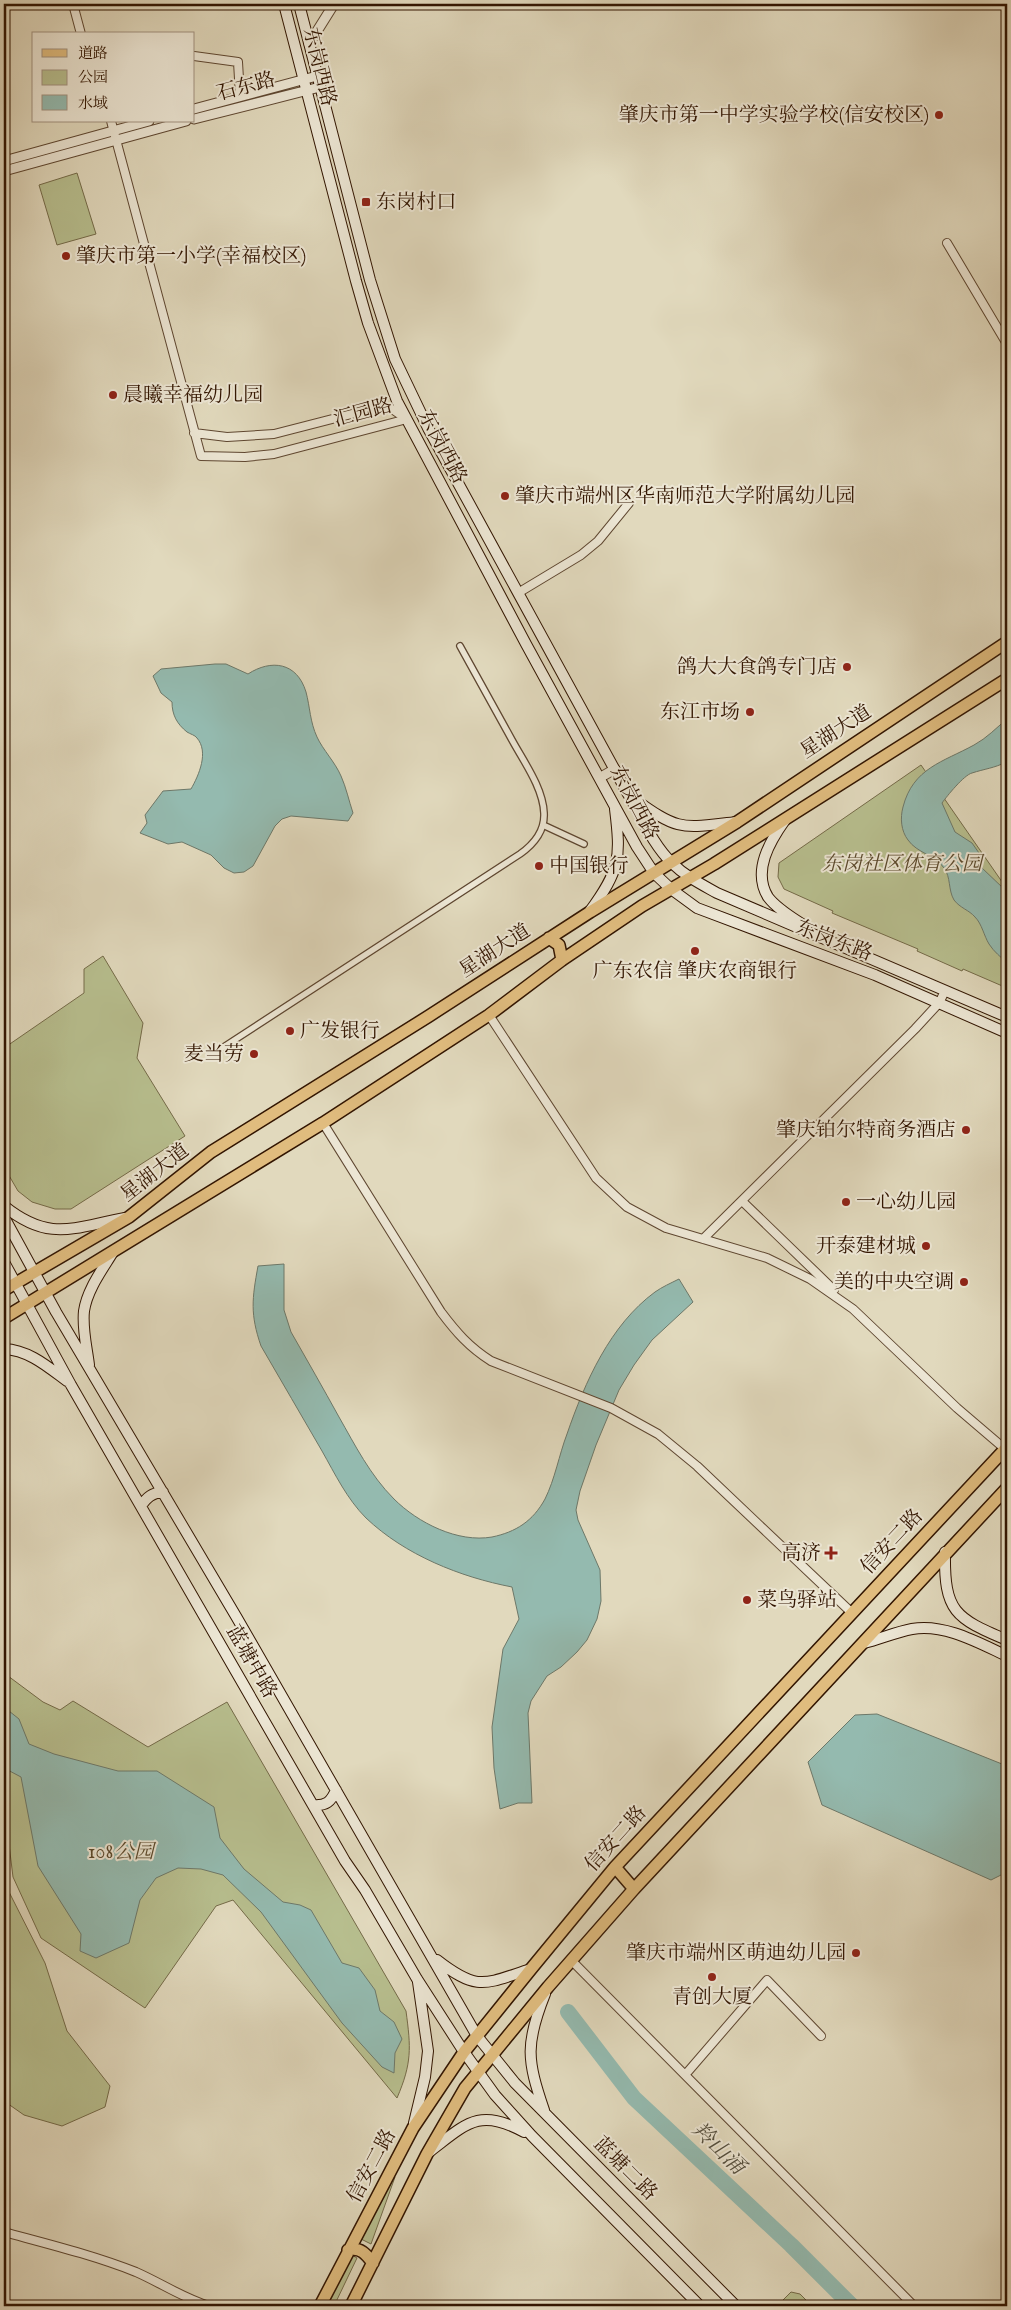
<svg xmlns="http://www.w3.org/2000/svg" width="1011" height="2310" viewBox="0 0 1011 2310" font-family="'IM FELL English','Noto Serif SC',serif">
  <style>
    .green { fill: #b7be8e; stroke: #746a48 }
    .water { fill: #94baaf; stroke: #6d7869 }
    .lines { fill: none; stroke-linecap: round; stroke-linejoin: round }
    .river { stroke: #94baaf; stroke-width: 16 }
    .pedestrian-casing { stroke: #5e4630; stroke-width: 8 }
    .minor-casing { stroke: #5e4630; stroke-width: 10 }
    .tertiary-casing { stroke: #5e4630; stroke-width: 11 }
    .secondary-casing { stroke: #321501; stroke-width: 12 }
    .primary-casing { stroke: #321501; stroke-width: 14 }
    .pedestrian { stroke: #ece6d4; stroke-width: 5.5 }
    .minor { stroke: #ece6d4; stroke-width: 8 }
    .tertiary { stroke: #ece6d4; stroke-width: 9 }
    .secondary { stroke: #ece6d4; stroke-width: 10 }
    .primary { stroke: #e0bc7e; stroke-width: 11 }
    .poi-dot { fill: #8f2418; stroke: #ece6d4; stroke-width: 2 }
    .labels { text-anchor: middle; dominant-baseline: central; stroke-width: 4; stroke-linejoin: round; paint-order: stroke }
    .street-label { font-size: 20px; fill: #321501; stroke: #ece6d4 }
    .poi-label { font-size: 20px; fill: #321501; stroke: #ece6d4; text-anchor: end }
    .park-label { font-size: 20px; font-style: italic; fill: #5a482b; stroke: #ece6d4 }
    .water-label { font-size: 21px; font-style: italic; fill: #544f3e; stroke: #ece6d4 }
  </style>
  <rect width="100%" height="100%" fill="#e1d9bd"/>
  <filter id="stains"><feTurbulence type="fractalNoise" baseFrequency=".004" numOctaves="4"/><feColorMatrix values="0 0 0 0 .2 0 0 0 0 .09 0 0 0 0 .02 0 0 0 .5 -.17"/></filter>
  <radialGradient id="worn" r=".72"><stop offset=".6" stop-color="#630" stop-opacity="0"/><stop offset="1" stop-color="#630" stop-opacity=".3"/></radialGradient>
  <path class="green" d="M77,173L96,234L57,245L39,185Z
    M921,765L1007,889V988L963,969L962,971L917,951L918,949L832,913L833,911L784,889L778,877L779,863Z
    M103,956L143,1023L137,1058L185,1136L71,1209H55L32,1202L18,1191L4,1167V1048L84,993V969Z
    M4,1673L43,1702L60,1710L73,1701L148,1747L227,1702L406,2011C411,2048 412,2063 397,2098L233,1900L216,1906L145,2008L41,1938L13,1877L5,1812L8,1890L45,1963L67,2031L110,2086L105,2107L62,2126L24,2115L4,2101Z
    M392,2176L395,2177L371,2244L359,2238Z
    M350,2254L357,2258L334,2306H324Z
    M791,2292L800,2294L812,2306H777Z"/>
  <path class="water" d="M215,664H226L248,674C271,659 297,662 306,692C310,707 310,722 317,737C323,750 335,762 341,776C346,787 349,801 353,813L348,821L291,816L282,819L275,826L253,866L244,872L234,873L224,868L211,855L182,842L168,844L140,833L147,823L145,815L163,791L191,789C199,775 209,752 197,738C195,735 190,734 187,732C177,724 172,715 172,702L161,693L153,676L161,669Z
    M1007,719L1006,762C995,768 984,769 972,773C964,775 947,796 942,803L955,832L972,843L979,853L982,868L1003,888L1007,909V963C1001,957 994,952 989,944C984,936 982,924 975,917C969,910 960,908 954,900C948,890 951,877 944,868C935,855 917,853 908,840C901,831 900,818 903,807C913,768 943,762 974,745C987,738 996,728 1007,719Z
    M284,1264V1310L291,1332C307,1360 323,1388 339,1417C355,1445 370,1475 394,1499C418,1523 458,1543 492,1537C516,1532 533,1521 545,1499C555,1479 559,1455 567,1434C585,1382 610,1325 655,1292C662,1287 671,1283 679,1279L693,1302L652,1340L634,1365L619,1390L596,1445L580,1491L576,1510L578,1520L600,1570L601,1601L597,1619L587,1640L577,1652L561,1667L547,1676L531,1701L528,1713L532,1803H518L500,1809L494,1768L492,1727L503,1649L519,1619L512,1587C460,1577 405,1555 366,1518C347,1499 335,1474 322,1451C302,1416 281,1381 261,1346C250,1314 252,1299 258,1266Z
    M4,1707L19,1719L29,1744L54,1754L118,1771H157L214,1807L220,1838L244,1869L283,1902L300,1905L311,1910L342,1963L359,1968L375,1990L380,2011L394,2022L402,2039L395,2053L394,2073L382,2067L342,2023L261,1912L223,1875L201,1869L178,1868L156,1878L140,1900L129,1943L96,1958L80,1951L81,1934L38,1866L21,1777L4,1768Z
    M877,1714L1007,1766V1872L991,1880L822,1805L808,1762L855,1715Z"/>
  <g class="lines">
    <path class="river" d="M568,2012L634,2098L791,2245L852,2306"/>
    <defs>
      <path id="pedestrian" d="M543,825L584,844
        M216,1052L520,854C534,844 545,831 544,813C543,788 524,762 512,740C495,709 478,678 460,646"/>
      <path id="minor" d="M73,4L81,34
        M194,56L238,62L240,96
        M111,121L201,456L245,457L274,454L407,419
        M947,243L1007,344
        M194,433L227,437L274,434L379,407L392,409L405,418
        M518,593L581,555L598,541L629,503
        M489,1015L596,1178L627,1207L666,1228L767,1258L810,1279L853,1309L957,1408L1005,1449
        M323,1123L441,1312C456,1332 469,1347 491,1361L611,1408L658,1434L697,1466L852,1613
        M742,1201L834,1290
        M703,1239L915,1029L939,1003L945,991
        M572,1961L914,2306
        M685,2075L767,1980L821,2036
        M4,2232C48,2244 93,2255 136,2272C161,2283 183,2298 209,2306"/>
      <path id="tertiary" d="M309,44L334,4
        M194,109L317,76
        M194,119L320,87
        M4,161L149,121
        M4,171L186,121
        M601,777L615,769"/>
      <path id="secondary" d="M284,4L356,281L368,323L397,401L526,644L637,847L654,873L671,889L697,908L875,975L1007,1033
        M299,4L370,280L395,359L428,428L628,794C641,816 653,845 672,863C685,876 701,884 717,893L1007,1017
        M633,798C680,832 681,828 737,822
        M785,820C770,841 752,871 768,897C777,909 793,918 805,926
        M590,911C620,870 621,858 615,809
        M4,1206C50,1243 74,1227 125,1218
        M4,1217L56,1312L237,1618L477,2036L515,2083L736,2306
        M4,1262L71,1385L345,1861L365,1890L417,1979L464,2052L495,2095L532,2136L700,2306
        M4,1349C29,1350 48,1367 67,1381
        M89,1365C87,1348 82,1329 84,1311C87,1290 102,1270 113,1252
        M141,1506C147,1497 152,1493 163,1492
        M945,1552C944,1612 955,1618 1007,1640
        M864,1643C880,1639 896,1632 912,1629C944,1623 979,1643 1007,1656
        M313,1805C326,1806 331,1802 336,1790
        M437,1960C478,1992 484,1984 531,1969
        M544,2110C527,2060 525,2044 545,1994
        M414,2123L425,2077L428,2051L418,1982
        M429,2152C466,2124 479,2107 524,2132"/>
      <path id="primary" d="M549,938L559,945L562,960
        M4,1290L129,1217L211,1152L429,1016L590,912L737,822L1007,642
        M4,1318L323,1123L489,1015L562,960L642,906L714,864L1007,679
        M615,1867L634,1889
        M348,2250C361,2247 366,2254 373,2263
        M320,2306L413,2128L464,2052L531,1969L615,1867L1007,1447
        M351,2306L427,2154L465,2088L479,2071L548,1987L634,1889L1007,1488"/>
    </defs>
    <use href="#pedestrian" class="pedestrian-casing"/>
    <use href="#minor" class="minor-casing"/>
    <use href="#tertiary" class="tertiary-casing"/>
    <use href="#secondary" class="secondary-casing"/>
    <use href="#primary" class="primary-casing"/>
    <use href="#pedestrian" class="pedestrian"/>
    <use href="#minor" class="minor"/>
    <use href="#tertiary" class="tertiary"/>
    <use href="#secondary" class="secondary"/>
    <use href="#primary" class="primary"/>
  </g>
  <g class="poi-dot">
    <circle cx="939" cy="115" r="5"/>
    <rect x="361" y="197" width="10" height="10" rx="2.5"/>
    <circle cx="66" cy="256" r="5"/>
    <circle cx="113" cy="395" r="5"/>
    <circle cx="505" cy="496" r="5"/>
    <circle cx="847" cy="667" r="5"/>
    <circle cx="750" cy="712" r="5"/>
    <circle cx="539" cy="866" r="5"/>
    <circle cx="695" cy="951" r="5"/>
    <circle cx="290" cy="1031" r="5"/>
    <circle cx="254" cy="1054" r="5"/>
    <circle cx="966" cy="1130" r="5"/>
    <circle cx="846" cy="1202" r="5"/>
    <circle cx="926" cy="1246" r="5"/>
    <circle cx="964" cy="1282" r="5"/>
    <path d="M828.5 1545.5h5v5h5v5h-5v5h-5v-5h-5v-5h5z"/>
    <circle cx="747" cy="1600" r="5"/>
    <circle cx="856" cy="1953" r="5"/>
    <circle cx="712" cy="1977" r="5"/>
  </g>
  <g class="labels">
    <g class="street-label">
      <text transform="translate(319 67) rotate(76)">东岗西路</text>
      <text transform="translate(246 87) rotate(-15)">石东路</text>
      <text transform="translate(363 413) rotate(-15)">汇园路</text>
      <text transform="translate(442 447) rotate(62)">东岗西路</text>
      <text transform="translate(836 732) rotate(-33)">星湖大道</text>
      <text transform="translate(634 803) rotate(62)">东岗西路</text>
      <text transform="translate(834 941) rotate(21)">东岗东路</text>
      <text transform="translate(495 951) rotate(-33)">星湖大道</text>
      <text transform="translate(155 1173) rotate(-38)">星湖大道</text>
      <text transform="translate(892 1542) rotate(-47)">信安二路</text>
      <text transform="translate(251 1662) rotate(60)">蓝塘中路</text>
      <text transform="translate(616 1839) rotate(-48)">信安二路</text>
      <text transform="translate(372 2166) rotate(-62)">信安二路</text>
      <text transform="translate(625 2169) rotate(45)">蓝塘二路</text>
    </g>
    <g class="poi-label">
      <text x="929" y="115">肇庆市第一中学实验学校(信安校区)</text>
      <text x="376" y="202" text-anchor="start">东岗村口</text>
      <text x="76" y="256" text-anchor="start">肇庆市第一小学(幸福校区)</text>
      <text x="123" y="395" text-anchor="start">晨曦幸福幼儿园</text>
      <text x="515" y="496" text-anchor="start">肇庆市端州区华南师范大学附属幼儿园</text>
      <text x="837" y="667">鸽大大食鸽专门店</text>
      <text x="740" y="712">东江市场</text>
      <text x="549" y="866" text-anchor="start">中国银行</text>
      <text x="695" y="971" text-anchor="middle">广东农信 肇庆农商银行</text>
      <text x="300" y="1031" text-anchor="start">广发银行</text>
      <text x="244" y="1054">麦当劳</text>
      <text x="956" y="1130">肇庆铂尔特商务酒店</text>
      <text x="856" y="1202" text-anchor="start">一心幼儿园</text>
      <text x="916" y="1246">开泰建材城</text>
      <text x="954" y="1282">美的中央空调</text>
      <text x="821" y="1553">高济</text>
      <text x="757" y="1600" text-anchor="start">菜鸟驿站</text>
      <text x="846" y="1953">肇庆市端州区萌迪幼儿园</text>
      <text x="712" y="1997" text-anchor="middle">青创大厦</text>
    </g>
    <g class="park-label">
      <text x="902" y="864">东岗社区体育公园</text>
      <text x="121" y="1852">108公园</text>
    </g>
    <g class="water-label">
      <text transform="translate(718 2149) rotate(44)">羚山涌</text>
    </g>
  </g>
  <rect width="1011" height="2310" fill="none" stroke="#e1d9bd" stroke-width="20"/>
  <rect x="5" y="5" width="1001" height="2300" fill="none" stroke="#321501" stroke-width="2.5"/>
  <rect x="10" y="10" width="991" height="2290" fill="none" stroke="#321501"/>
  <rect x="32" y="32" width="162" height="90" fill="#ece6d4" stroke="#a29280"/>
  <rect x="42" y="49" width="25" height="8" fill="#e0bc7e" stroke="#a29280"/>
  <text x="78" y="58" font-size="15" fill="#321501">道路</text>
  <rect x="42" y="70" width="25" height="15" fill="#b7be8e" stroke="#a29280"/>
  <text x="78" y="82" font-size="15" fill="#321501">公园</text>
  <rect x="42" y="95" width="25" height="15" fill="#94baaf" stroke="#a29280"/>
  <text x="78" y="108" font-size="15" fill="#321501">水域</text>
  <rect width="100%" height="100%" filter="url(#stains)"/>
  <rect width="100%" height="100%" fill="url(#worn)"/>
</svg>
